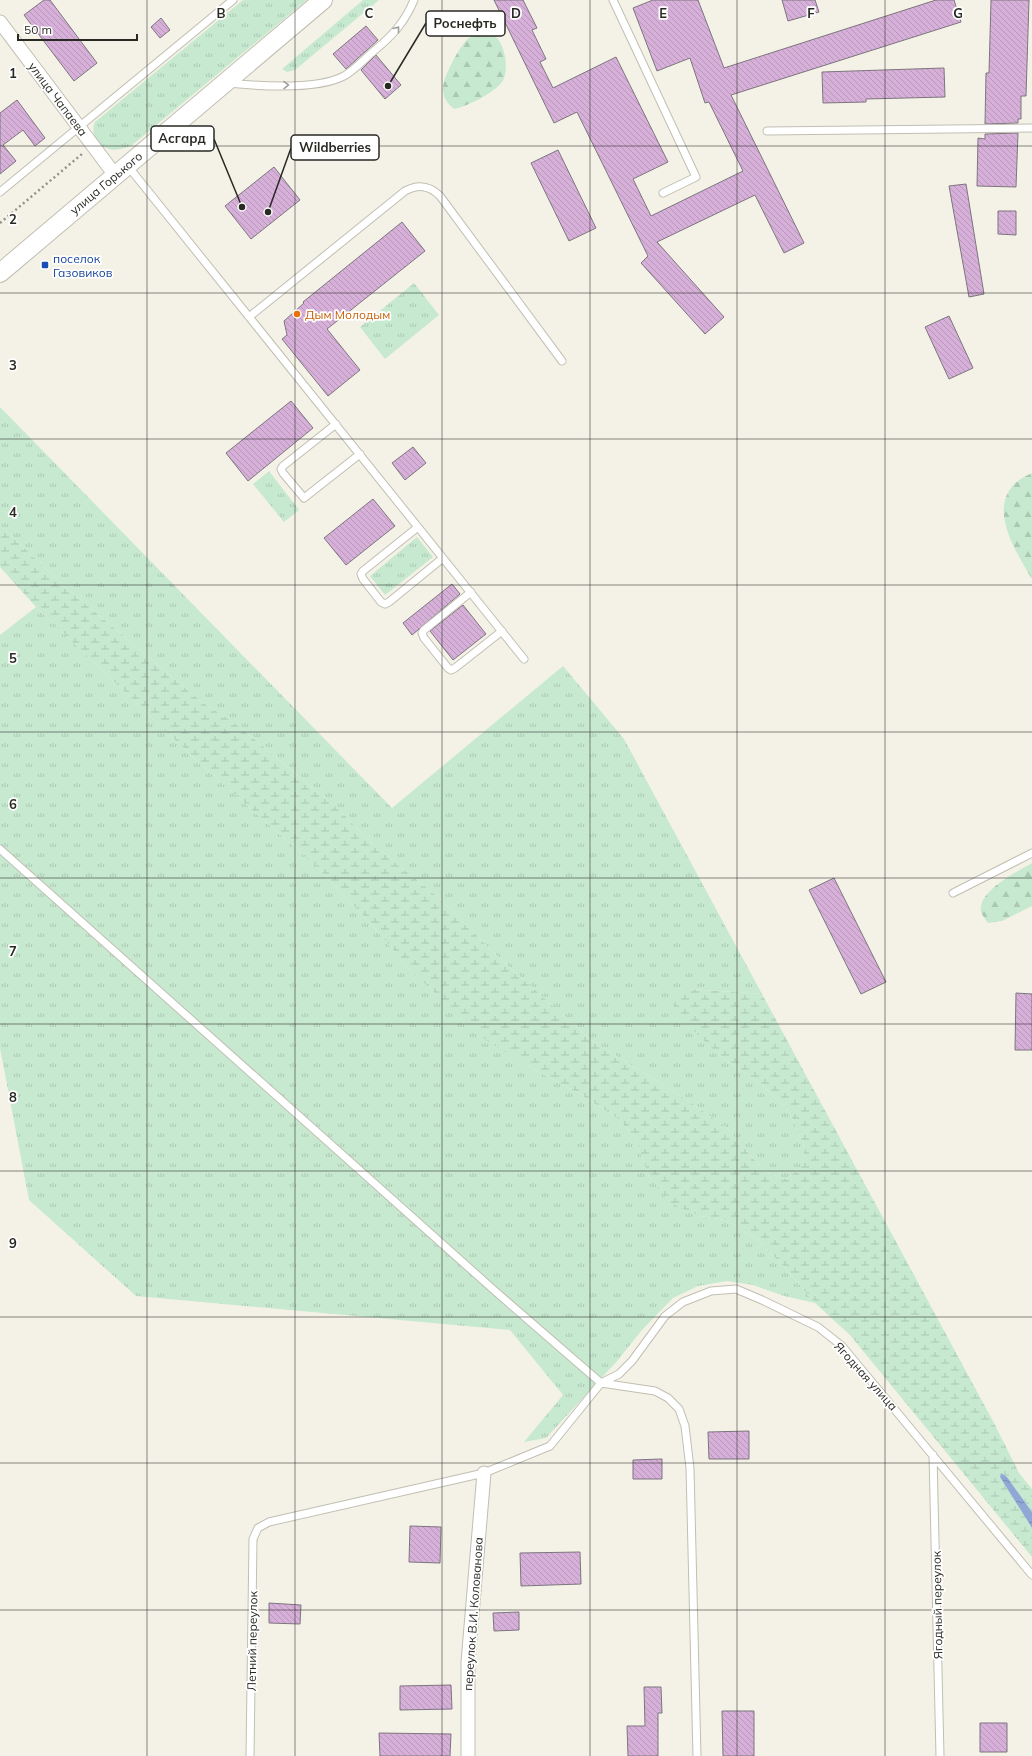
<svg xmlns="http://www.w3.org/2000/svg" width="1032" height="1756" viewBox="0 0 1032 1756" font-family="Mulish,sans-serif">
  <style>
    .grass { fill: url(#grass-tufts) }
    .forest { fill: url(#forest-firs) }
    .wetland { fill: url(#wetland-marsh) }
    .water { fill: url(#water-ripples) }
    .building { fill: url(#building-back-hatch); stroke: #7d757e }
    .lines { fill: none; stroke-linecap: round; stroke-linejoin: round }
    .service-casing { stroke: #c1bfb3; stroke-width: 9 }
    .minor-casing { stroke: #c1bfb3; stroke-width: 15 }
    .secondary-casing { stroke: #c1bfb3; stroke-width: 20 }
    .path { stroke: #93928a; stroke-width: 2.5; stroke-dasharray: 2 3; stroke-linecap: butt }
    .service { stroke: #fff; stroke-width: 7 }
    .minor { stroke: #fff; stroke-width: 13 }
    .secondary { stroke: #fff; stroke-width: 18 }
    .oneway { stroke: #9f9f9c }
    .grid { fill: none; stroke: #292924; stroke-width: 1; stroke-opacity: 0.55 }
    .transit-dot { fill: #1a4fb4; stroke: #fff; stroke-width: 1.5 }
    .food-dot { fill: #e8710a; stroke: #fff; stroke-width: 1.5 }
    .labels { text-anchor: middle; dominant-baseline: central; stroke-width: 3.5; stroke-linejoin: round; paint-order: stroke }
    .street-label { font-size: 12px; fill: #292924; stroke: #fff }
    .transit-label { font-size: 12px; fill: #164399; stroke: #fff; text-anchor: start }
    .food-label { font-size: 12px; fill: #c56008; stroke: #fff; text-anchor: start }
    .grid-label { font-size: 13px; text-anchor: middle; font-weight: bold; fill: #292924; stroke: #fff; stroke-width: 3.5; stroke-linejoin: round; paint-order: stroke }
    .leader { fill: none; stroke: #292924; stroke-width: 1.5 }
    .callout-dot { fill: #292924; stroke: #fff; stroke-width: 1.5 }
    .callout { fill: #fff; stroke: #292924; stroke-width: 1.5 }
    .callout-label { font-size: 13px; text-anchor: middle; font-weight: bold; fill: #292924 }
  </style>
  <defs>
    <pattern id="grass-tufts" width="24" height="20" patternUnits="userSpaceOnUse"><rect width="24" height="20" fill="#c7e9d0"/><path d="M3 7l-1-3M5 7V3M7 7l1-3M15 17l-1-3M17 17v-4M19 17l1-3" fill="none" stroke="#abc8b2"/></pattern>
    <pattern id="forest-firs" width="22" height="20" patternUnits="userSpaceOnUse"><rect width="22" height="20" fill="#c7e9d0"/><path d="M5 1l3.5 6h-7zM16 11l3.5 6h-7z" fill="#abc8b2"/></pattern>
    <pattern id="wetland-marsh" width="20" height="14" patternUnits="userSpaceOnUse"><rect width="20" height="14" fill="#c7e9d0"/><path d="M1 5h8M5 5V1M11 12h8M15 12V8" fill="none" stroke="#abc8b2"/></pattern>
    <pattern id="water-ripples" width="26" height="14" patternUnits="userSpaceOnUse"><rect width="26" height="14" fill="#91a7d5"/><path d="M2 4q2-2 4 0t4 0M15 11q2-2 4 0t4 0" fill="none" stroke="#7688ad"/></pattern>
    <pattern id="building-back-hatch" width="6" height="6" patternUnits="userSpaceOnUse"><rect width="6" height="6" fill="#d6b0d9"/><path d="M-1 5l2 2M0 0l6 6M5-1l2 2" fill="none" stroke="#b897ba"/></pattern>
  </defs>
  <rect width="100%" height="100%" fill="#f4f2e6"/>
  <path class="grass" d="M243,0H307L131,146C124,148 117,151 109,149C97,146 90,133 95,122Z
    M363,0H379L295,70L287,72L282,69Z
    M414,283L439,315L385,359L360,327Z
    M0,407L392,808L563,666L624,739L762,994L690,989L719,1055L762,1085L789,1111L805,1148L801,1168L785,1179L765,1172L726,1127L690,1102L591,1040L495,954L438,897L377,848L339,810L236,724L203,703L63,585L0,525Z
    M269,471L299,510L284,522L253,484Z
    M417,537L433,557L385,595L370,576Z
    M36,607L197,761L318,868L372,925L410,970L486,1039L531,1068L580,1094L617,1118L635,1138L649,1177L700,1216L726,1220L757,1239L785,1268L815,1303L784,1296L753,1285L727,1281L698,1286L673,1298L641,1331L618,1360L546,1438L524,1442L563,1395L510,1330L136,1296L29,1200L0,1048V635Z"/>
  <path class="forest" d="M481,33C484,34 489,33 493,35C505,41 510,71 502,82C494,93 466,107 454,109C448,104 444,99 443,91C441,80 460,45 469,38C472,35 477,34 481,33Z
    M1032,473V579C1012,546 980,495 1032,473Z
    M1032,863V906L1002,921L988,923C986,920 982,915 981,912C977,891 1017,872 1032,863Z"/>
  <path class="wetland" d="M0,525L63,585L203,703L236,724L339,810L377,848L438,897L495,954L591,1040L690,1102L726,1127L765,1172L785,1179L801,1168L805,1148L789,1111L762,1085L719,1055L688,1025L674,1006L677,993L690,989L762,994L994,1423L1019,1473L1032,1489V1512L1007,1477L1001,1473L1000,1477L1032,1528V1557L850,1335L815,1303L785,1268L757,1239L726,1220L700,1216L670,1203L649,1177L635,1138L617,1118L580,1094L531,1068L486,1040L410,970L372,925L318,868L197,761L36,607L0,567Z"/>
  <path class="water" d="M1001,1473L1007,1477L1032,1512V1528L1000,1477Z"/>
  <path class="building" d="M44,0H50L97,63L74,81L24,15Z
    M494,0H523L537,28L532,30L546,59L540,62L553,88L616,57L668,162L633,179L651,216L743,171L709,102L705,103L690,58L657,71L633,8L653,0H698L724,68L936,0H954L961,22L731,95L804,243L784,253L755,195L657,242L724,317L705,334L641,263L648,256L577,112L554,123Z
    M782,0H815L819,12L788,21Z
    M991,0H1029L1026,96H1021V119H1018V123L985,124L986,73H989Z
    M161,18L170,30L160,38L151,27Z
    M366,26L378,40L346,69L333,54Z
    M376,55L401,85L385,99L361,70Z
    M944,68L945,97L866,99V102L823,103L822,72Z
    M17,100L45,138L35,146L23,130L3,145L16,161L0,174V113Z
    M1018,133L1016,187L977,186L978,138L985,139V134Z
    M558,150L596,228L569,241L531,163Z
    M274,167L300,200L251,239L225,206Z
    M966,184L984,294L969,297L949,186Z
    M998,211H1016V235L998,234Z
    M402,222L425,251L327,329L360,370L328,396L282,339L287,335L284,321L304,303L303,302Z
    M949,316L973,368L949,379L925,327Z
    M291,401L313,428L248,481L226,453Z
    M413,447L426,463L405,480L392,463Z
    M373,499L395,526L346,565L324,538Z
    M452,584L460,594L412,635L403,623Z
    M463,605L486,634L453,660L430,631Z
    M834,878L886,982L861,994L809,890Z
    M1016,993L1032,994V1050H1015Z
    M749,1431V1459H709L708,1432Z
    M662,1459V1479H633V1460Z
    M410,1526L441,1527L440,1563L409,1562Z
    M580,1552L581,1584L521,1586L520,1553Z
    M269,1603L301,1605L300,1624L269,1623Z
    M519,1612V1630L494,1631L493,1613Z
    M451,1685L452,1709L400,1710V1686Z
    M644,1687H661L662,1713H658V1756H628L627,1726H645Z
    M722,1711H754V1756H723Z
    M980,1723H1007V1752H980Z
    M379,1733L451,1734L450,1756H380Z"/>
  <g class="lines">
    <defs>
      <path id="service" d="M613,0L696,177L663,193
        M228,83C258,86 317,90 344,76C355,70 365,58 375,50C392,36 405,22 414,0
        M767,131L1032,128
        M127,165L524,659
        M0,192L233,0
        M249,317L405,191C418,184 429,185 440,196L562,361
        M336,424L283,466L281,469L283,473L304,498L360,454
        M418,527L363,571L361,574L363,579L381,602L385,604L389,602L443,558
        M471,592L424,630L422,633L424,638L448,668L451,670L455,668L502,631
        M0,849L495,1291L601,1383L619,1374L632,1361L665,1316L683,1302L711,1291L736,1289L762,1300L818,1327L842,1346L1032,1575
        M953,893L1032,853
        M933,1455L940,1756
        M250,1756L253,1539L258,1528L269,1522L484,1473L550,1446L601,1383L655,1391L668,1398L679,1409L685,1426L690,1468L697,1756"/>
      <path id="minor" d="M0,22L115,175
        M468,1756V1662L484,1473"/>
      <path id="secondary" d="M0,273L323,0"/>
    </defs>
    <use href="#service" class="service-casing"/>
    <use href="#minor" class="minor-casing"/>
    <use href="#secondary" class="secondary-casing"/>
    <path class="path" d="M0,223L82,154"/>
    <use href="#service" class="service"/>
    <use href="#minor" class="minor"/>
    <use href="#secondary" class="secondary"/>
  </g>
  <defs><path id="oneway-chevron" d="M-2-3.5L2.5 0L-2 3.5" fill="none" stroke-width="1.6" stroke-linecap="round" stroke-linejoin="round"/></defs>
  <g class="oneway">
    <use href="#oneway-chevron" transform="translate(397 29) rotate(-52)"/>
    <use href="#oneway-chevron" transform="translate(286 85) rotate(-1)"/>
  </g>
  <path class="grid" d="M147,0V1756M295,0V1756M442,0V1756M590,0V1756M737,0V1756M885,0V1756M0,146H1032M0,293H1032M0,439H1032M0,585H1032M0,732H1032M0,878H1032M0,1024H1032M0,1171H1032M0,1317H1032M0,1463H1032M0,1610H1032"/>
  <rect class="transit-dot" x="41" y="261" width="8" height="8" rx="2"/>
  <circle class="food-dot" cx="297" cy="314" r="4"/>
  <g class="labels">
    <g class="street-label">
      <text transform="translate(58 99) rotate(53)">улица Чапаева</text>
      <text transform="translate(106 183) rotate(-40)">улица Горького</text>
      <text transform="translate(866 1376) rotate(48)">Ягодная улица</text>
      <text transform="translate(937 1605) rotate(-91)">Ягодный переулок</text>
      <text transform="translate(473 1614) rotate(-86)">переулок В.И. Колованова</text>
      <text transform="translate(252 1641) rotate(-89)">Летний переулок</text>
    </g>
    <g class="transit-label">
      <text x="53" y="258">поселок<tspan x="53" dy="14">Газовиков</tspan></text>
    </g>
    <g class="food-label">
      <text x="305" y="314">Дым Молодым</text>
    </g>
  </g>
  <g class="grid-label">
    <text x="221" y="18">B</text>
    <text x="369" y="18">C</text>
    <text x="516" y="18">D</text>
    <text x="663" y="18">E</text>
    <text x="811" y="18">F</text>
    <text x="958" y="18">G</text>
    <text x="13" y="78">1</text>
    <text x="13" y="224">2</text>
    <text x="13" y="370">3</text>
    <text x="13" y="517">4</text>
    <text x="13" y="663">5</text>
    <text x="13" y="809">6</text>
    <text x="13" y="956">7</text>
    <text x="13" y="1102">8</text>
    <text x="13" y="1248">9</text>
  </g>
  <path class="leader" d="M388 86L426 23M242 207L214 139M268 212L291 148"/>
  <g class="callout-dot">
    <circle cx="388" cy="86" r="4"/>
    <circle cx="242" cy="207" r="4"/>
    <circle cx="268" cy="212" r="4"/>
  </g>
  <g class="callout">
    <rect x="426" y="11" width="79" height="25" rx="4"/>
    <rect x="151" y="126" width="63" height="25" rx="4"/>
    <rect x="291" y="135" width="88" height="25" rx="4"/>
  </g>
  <g class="callout-label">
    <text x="465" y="28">Роснефть</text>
    <text x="182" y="143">Асгард</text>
    <text x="335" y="152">Wildberries</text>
  </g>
  <path d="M18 34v6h119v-6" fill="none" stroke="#292924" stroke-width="2"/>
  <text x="24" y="34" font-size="12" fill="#292924" stroke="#ffffff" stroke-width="3" paint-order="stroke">50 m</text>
</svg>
